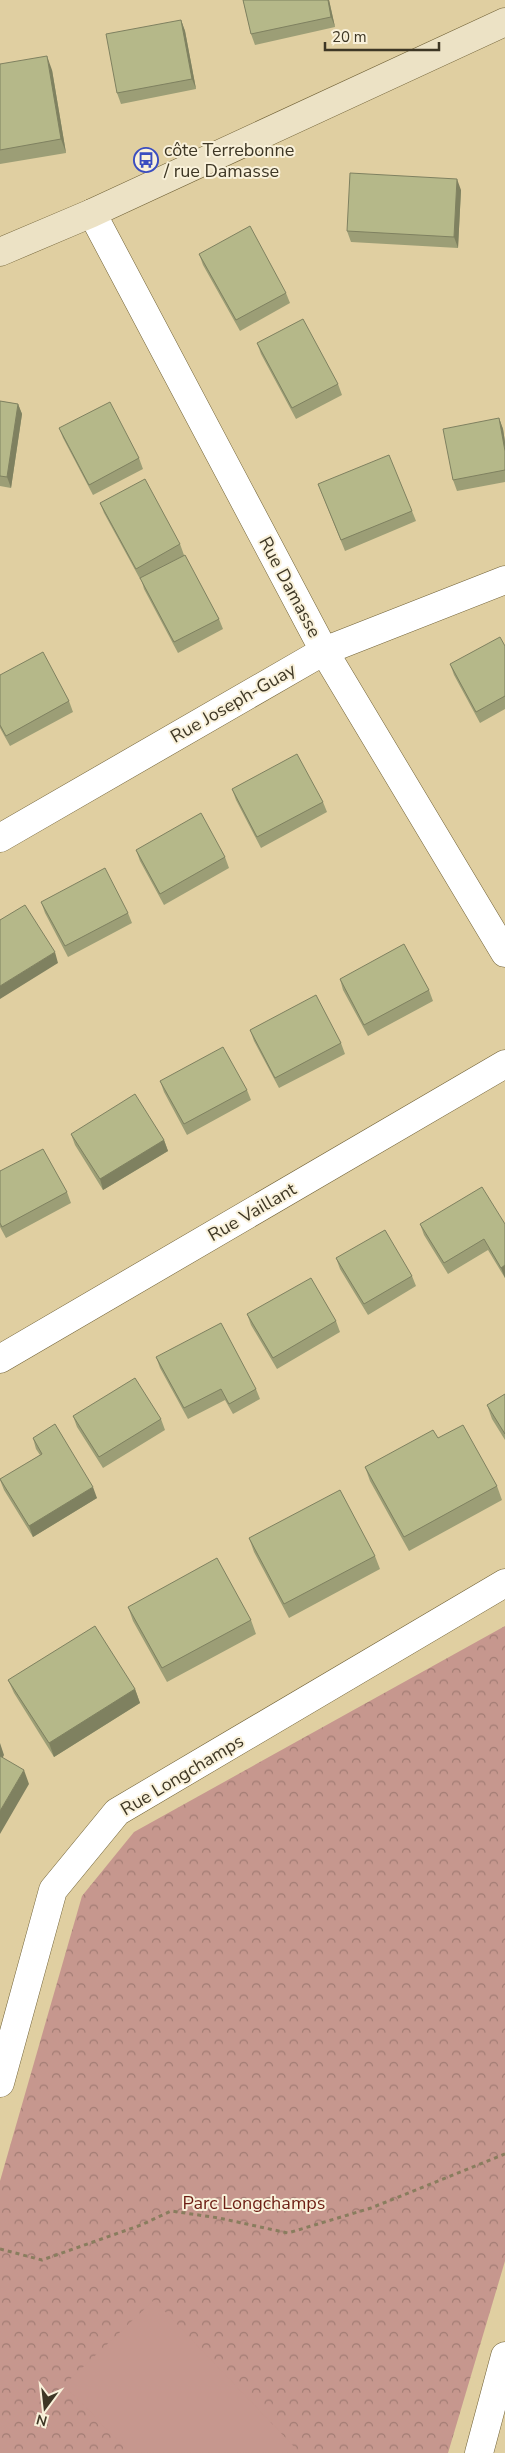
<svg xmlns="http://www.w3.org/2000/svg" width="505" height="2453" viewBox="0 0 505 2453" font-family="'Nunito Sans',sans-serif">
  <style>
    .park { fill: url(#park-crowns) }
    .pitch { fill: #c6978e }
    .lines { fill: none; stroke-linecap: round; stroke-linejoin: round }
    .street-casing { stroke: #716237; stroke-width: 29 }
    .secondary-casing { stroke: #716237; stroke-width: 29 }
    .path { stroke: #897d5e; stroke-width: 3; stroke-dasharray: 4 4; stroke-linecap: butt }
    .street { stroke: #fff; stroke-width: 28 }
    .secondary { stroke: #ece2c5; stroke-width: 28 }
    .wall { fill: #9c9e76 }
    .shaded-wall { fill: #7f8160 }
    .building { fill: #b5b889; stroke: #7f8160 }
    .labels { text-anchor: middle; dominant-baseline: central; stroke-width: 4; stroke-linejoin: round; paint-order: stroke }
    .poi-label { font-size: 18px; fill: #3e3725; stroke: #f9f1da; text-anchor: start }
    .street-label { font-size: 18px; fill: #3e3725; stroke: #f9f1da }
    .park-label { font-size: 18px; fill: #6d1e14; stroke: #f9f1da }
  </style>
  <defs>
    <pattern id="park-crowns" width="20" height="18" patternUnits="userSpaceOnUse" patternTransform="scale(1.25)"><rect width="20" height="18" fill="#c6978e"/><path d="M2 6a3 3 0 1 1 6 0M12 15a3 3 0 1 1 6 0" fill="none" stroke="#a27c74"/></pattern>
  </defs>
  <rect width="100%" height="100%" fill="#e0cfa1"/>
  <path class="park" d="M505,1626V2261L448,2453H0V2181L82,1896L134,1832Z"/>
  <path class="pitch" d="M154,2300L299,2452L130,2453L64,2385Z"/>
  <g class="lines">
    <defs>
      <path id="street" d="M92,213L324,651L505,953
        M0,838L324,651L505,580
        M0,1359L505,1064
        M0,2083L53,1890L117,1812L505,1583
        M479,2453L505,2356"/>
      <path id="secondary" d="M0,252L92,213L505,22"/>
    </defs>
    <use href="#street" class="street-casing"/>
    <use href="#secondary" class="secondary-casing"/>
    <path class="path" d="M0,2249L42,2260L141,2225L171,2211L219,2218L288,2233L371,2208L505,2154"/>
    <use href="#street" class="street"/>
    <use href="#secondary" class="secondary"/>
  </g>
  <path class="wall" d="M243,0H329L335,27L255,45L251,34Z
    M181,20L185,31L196,89L121,104L117,93Z
    M0,64L52,70L66,153L0,164Z
    M461,190L458,248L351,242L347,231Z
    M199,254L286,293L290,303L240,331L203,265Z
    M257,343L338,384L342,395L296,419L261,354Z
    M0,401L18,404L22,414L11,488L0,486Z
    M499,418L503,429L505,442V482L457,491L453,480Z
    M59,428L139,458L143,469L93,495L63,438Z
    M318,484L412,511L416,521L345,551Z
    M100,503L180,544L184,555L219,619L223,629L178,653L144,589L141,579H140L104,513Z
    M505,646V709L480,723L454,675L450,664Z
    M0,675L69,701L73,712L10,746L0,728Z
    M232,789L323,802L327,812L261,848L236,800Z
    M136,850L225,857L229,868L164,905L140,861Z
    M41,902L128,913L132,923L68,957L45,913Z
    M340,979L429,990L433,1001L368,1036L343,990Z
    M250,1030L341,1043L345,1054L279,1088L254,1041Z
    M160,1081L247,1090L251,1100L187,1135L164,1092Z
    M71,1134L164,1140L168,1151L103,1190L75,1145Z
    M0,1171L67,1192L71,1203L6,1238L0,1227Z
    M420,1224H505V1278L488,1250L448,1274L424,1235Z
    M336,1258L412,1276L416,1286L368,1315L340,1269Z
    M247,1314L336,1321L340,1332L277,1369L251,1325Z
    M156,1357L256,1389L260,1399L233,1414L225,1400L188,1419L160,1368Z
    M505,1394V1440L492,1419L487,1405Z
    M73,1416L161,1419L165,1430L103,1468L77,1427Z
    M33,1438L97,1498L33,1537L4,1490L0,1480L40,1455L36,1449Z
    M438,1438L497,1486L502,1500L409,1551L370,1481L365,1467Z
    M249,1538L375,1556L380,1569L289,1618L254,1552Z
    M128,1607L251,1620L256,1634L167,1682L133,1621Z
    M8,1680L135,1689L140,1703L54,1757L14,1693Z"/>
  <path class="shaded-wall" d="M328,0H329L335,27L331,17Z
    M181,20L185,31L196,89L192,79Z
    M47,56L52,70L66,153L61,139Z
    M457,179L461,190L458,248L454,237Z
    M18,404L22,414L11,488L7,477Z
    M499,418L503,429L505,442V451Z
    M55,952L58,963L0,999V986Z
    M164,1140L168,1151L103,1190L100,1179Z
    M505,1265V1278L501,1268Z
    M93,1487L97,1498L33,1537L29,1526Z
    M135,1689L140,1703L54,1757L49,1743Z
    M0,1743L4,1755L0,1763Z
    M24,1770L29,1784L0,1834V1811Z"/>
  <path class="building" d="M243,0H328L331,17L251,34Z
    M181,20L192,79L117,93L106,34Z
    M47,56L61,139L0,150V64Z
    M350,173L457,179L454,237L347,231Z
    M250,226L286,293L236,320L199,254Z
    M303,319L338,384L292,408L257,343Z
    M0,401L18,404L7,477L0,476Z
    M110,402L139,458L89,485L59,428Z
    M499,418L505,451V470L453,480L443,429Z
    M389,455L412,511L341,540L318,484Z
    M145,479L180,544L136,569L100,503Z
    M185,555L219,619L174,642L140,578Z
    M500,637L505,646V696L476,712L450,664Z
    M43,652L69,701L6,736L0,725V675Z
    M297,754L323,802L257,837L232,789Z
    M201,813L225,857L160,894L136,850Z
    M105,868L128,913L65,946L41,902Z
    M25,905L55,952L0,986V920Z
    M404,944L429,990L364,1025L340,979Z
    M316,995L341,1043L275,1078L250,1030Z
    M223,1047L247,1090L184,1124L160,1081Z
    M135,1094L164,1140L100,1179L71,1134Z
    M43,1149L67,1192L2,1227L0,1223V1171Z
    M482,1187L505,1224V1265L501,1268L484,1239L444,1263L420,1224Z
    M385,1230L412,1276L364,1304L336,1258Z
    M311,1278L336,1321L273,1358L247,1314Z
    M221,1323L256,1389L229,1404L221,1389L184,1408L156,1357Z
    M135,1378L161,1419L99,1457L73,1416Z
    M505,1394V1434L487,1405Z
    M55,1424L93,1487L29,1526L0,1479L42,1454L33,1438Z
    M463,1425L497,1486L404,1537L365,1467L433,1430L438,1438Z
    M340,1490L375,1556L284,1604L249,1538Z
    M217,1558L251,1620L162,1668L128,1607Z
    M95,1626L135,1689L49,1743L8,1680Z
    M0,1756L24,1770L0,1811Z"/>
  <defs>
    <symbol id="bus-ring" viewBox="-11 -11 22 22"><circle r="9.5" fill="#f9f1da" stroke="#3a4dc0" stroke-width="1.5"/><path d="M-5-6H5V4H4V6H2V4H-2V6H-4V4H-5ZM-3.5-4V0h7V-4ZM-3.5 1.2v1.5H-2V1.2ZM2 1.2v1.5H3.5V1.2Z" fill="#3a4dc0"/></symbol>
  </defs>
  <g fill-rule="evenodd">
    <use href="#bus-ring" x="132" y="146" width="28" height="28"/>
  </g>
  <g class="labels">
    <g class="poi-label">
      <text x="164" y="150">côte Terrebonne<tspan x="164" dy="21">/ rue Damasse</tspan></text>
    </g>
    <g class="street-label">
      <text transform="translate(290 587) rotate(62)">Rue Damasse</text>
      <text transform="translate(233 703) rotate(-30)">Rue Joseph-Guay</text>
      <text transform="translate(252 1212) rotate(-30)">Rue Vaillant</text>
      <text transform="translate(182 1775) rotate(-31)">Rue Longchamps</text>
    </g>
    <g class="park-label">
      <text x="254" y="2203">Parc Longchamps</text>
    </g>
  </g>
  <g transform="translate(45 2408) rotate(195)" stroke="#f9f1da" stroke-width="4" paint-order="stroke">
  <path d="M0-4L9 19L0 12L-9 19Z" fill="#3e3725"/>
  <text y="-8" font-size="14" font-weight="bold" text-anchor="middle" fill="#3e3725">N</text>
  </g>
  <path d="M325 42v8h114v-8" fill="none" stroke="#3e3725" stroke-width="2.5"/>
  <text x="332" y="42" font-size="15" fill="#3e3725" stroke="#f9f1da" stroke-width="4" paint-order="stroke">20 m</text>
</svg>
